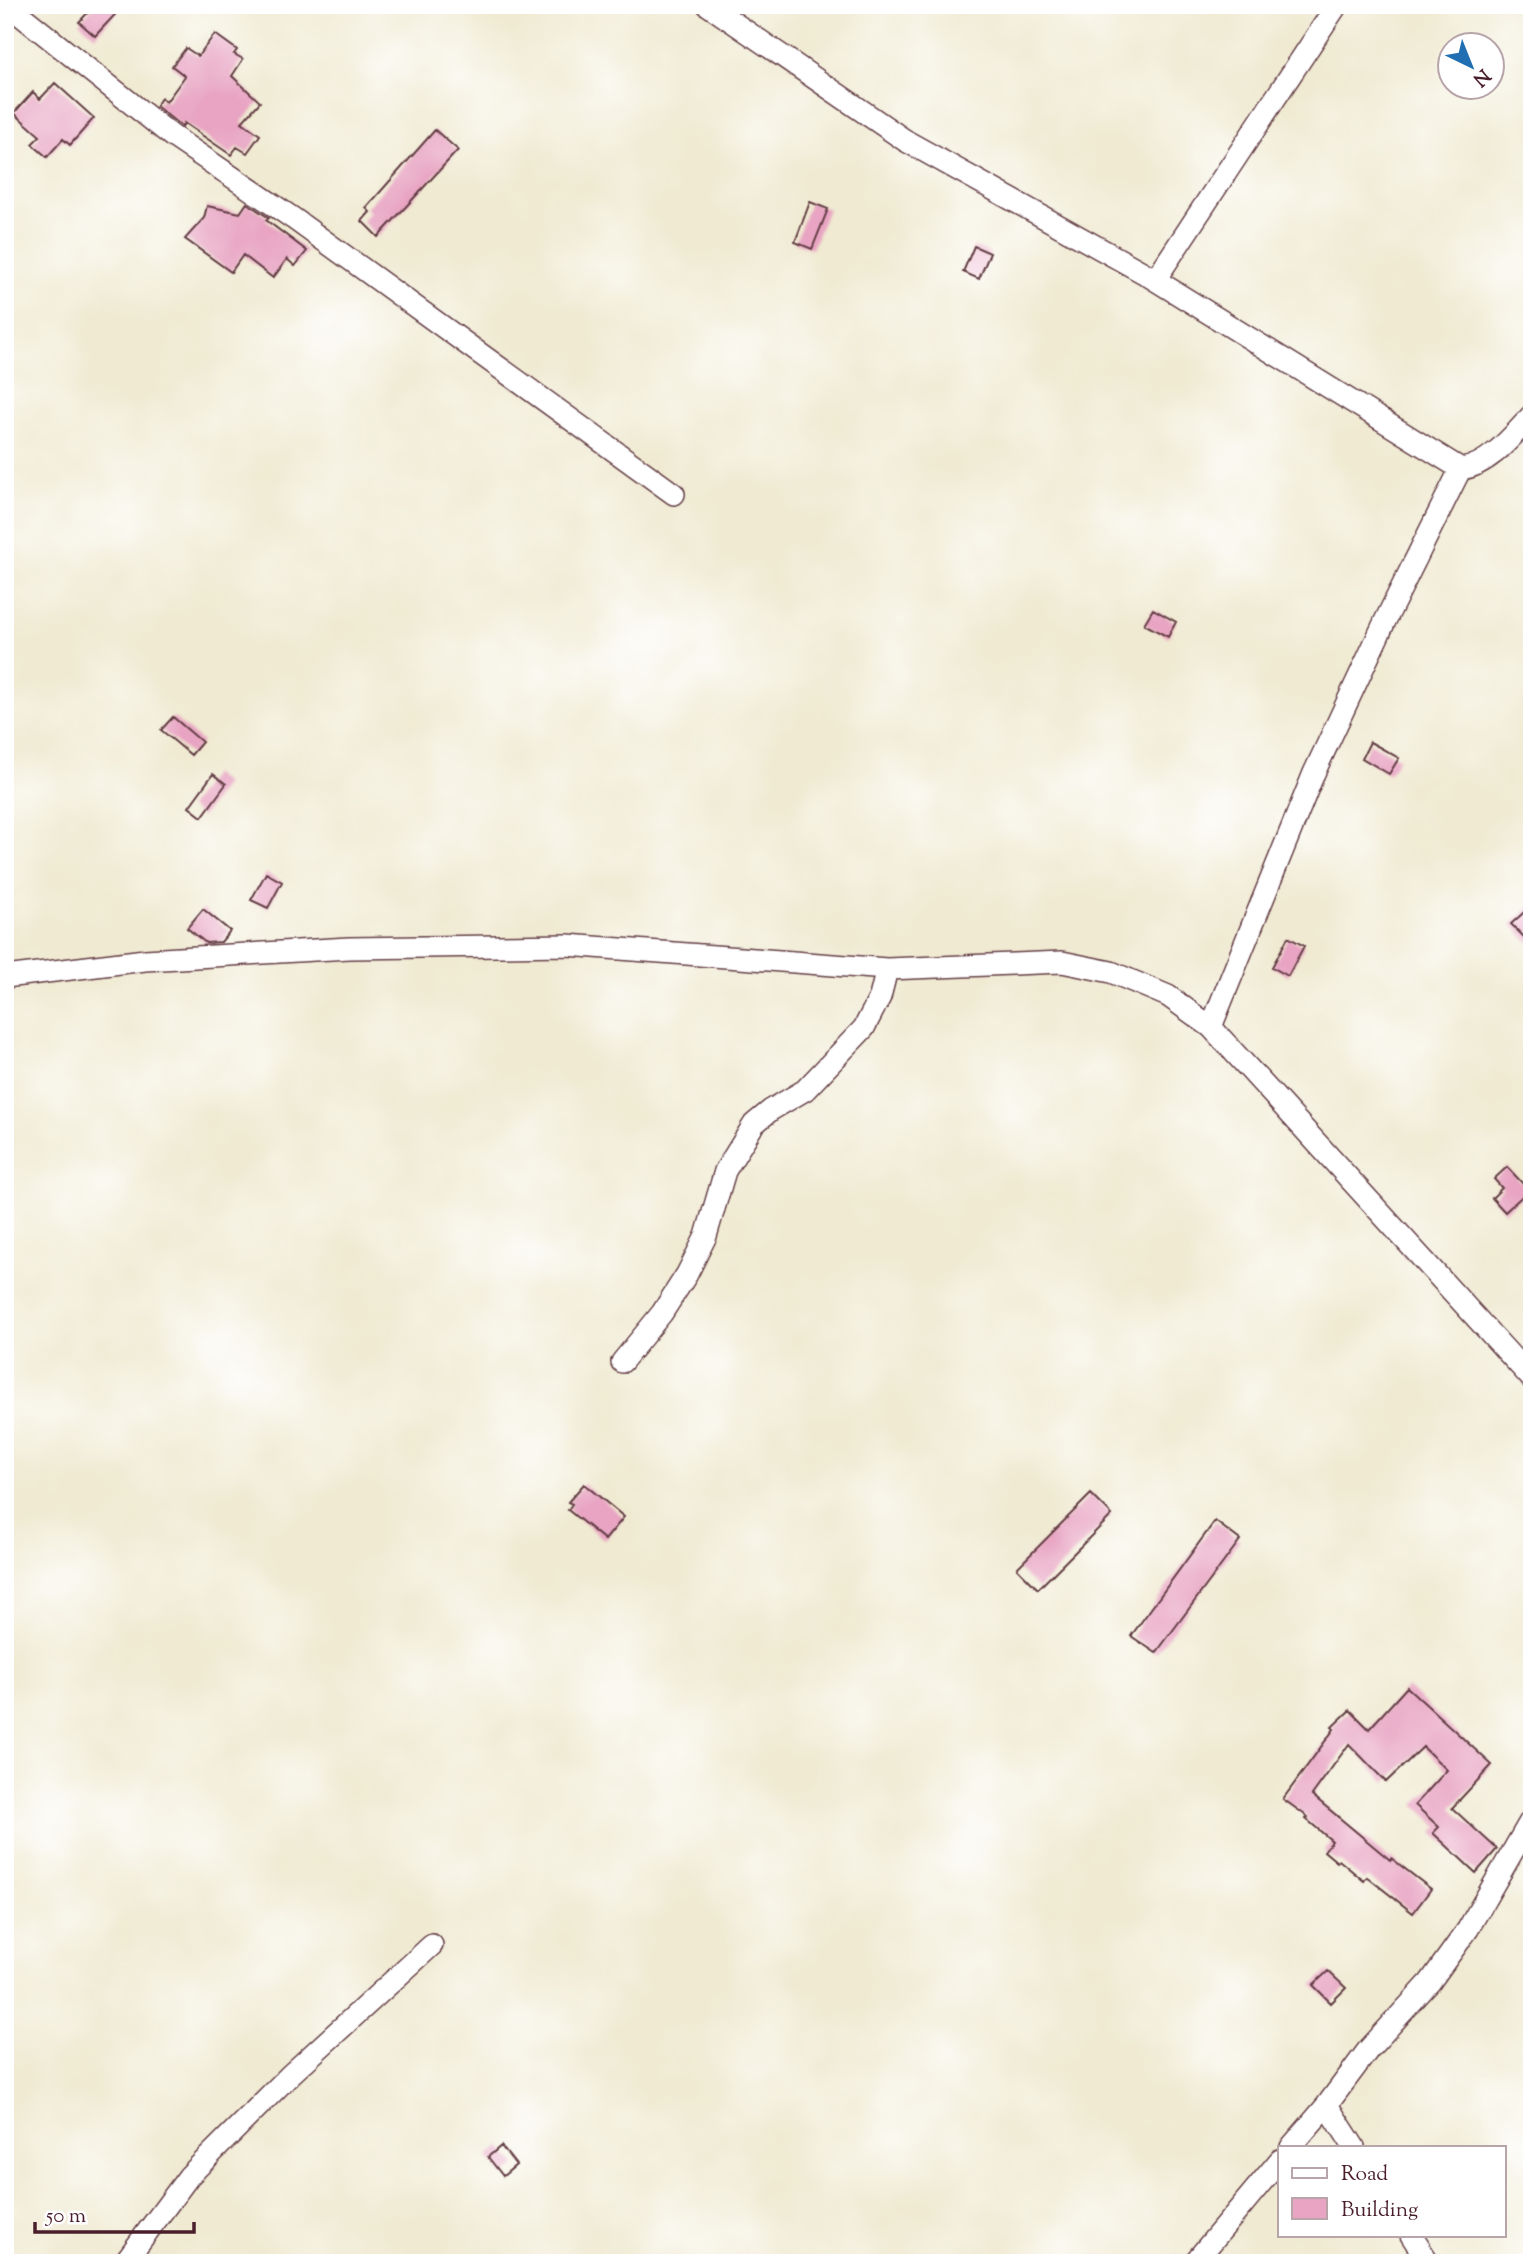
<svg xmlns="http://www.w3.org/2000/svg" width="1537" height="2268" viewBox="0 0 1537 2268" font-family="'Sorts Mill Goudy',serif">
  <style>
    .building { fill: #e8a4c2 }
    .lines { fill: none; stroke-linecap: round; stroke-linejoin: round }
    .street-casing { stroke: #633d44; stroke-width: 24 }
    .street { stroke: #fff; stroke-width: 21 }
  </style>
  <rect width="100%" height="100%" fill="#fff"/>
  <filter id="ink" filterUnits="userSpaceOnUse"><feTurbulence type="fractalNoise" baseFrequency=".0143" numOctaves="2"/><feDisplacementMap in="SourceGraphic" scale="14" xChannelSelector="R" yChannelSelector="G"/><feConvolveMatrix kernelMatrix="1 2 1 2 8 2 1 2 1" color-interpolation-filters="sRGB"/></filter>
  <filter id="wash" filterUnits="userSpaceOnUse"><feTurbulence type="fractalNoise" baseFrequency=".00686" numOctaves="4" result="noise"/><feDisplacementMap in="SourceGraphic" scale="28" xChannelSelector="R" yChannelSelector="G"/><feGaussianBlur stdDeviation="1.57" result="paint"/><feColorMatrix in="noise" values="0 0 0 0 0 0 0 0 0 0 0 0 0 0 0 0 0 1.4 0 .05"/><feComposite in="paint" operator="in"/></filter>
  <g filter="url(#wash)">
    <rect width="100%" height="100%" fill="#f0ead2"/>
    <g id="blocks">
      <path class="building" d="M95,5H124L95,36L79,22Z
        M215,34L237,50L234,54L243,59L232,76L260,102L242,122L260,135L247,153L237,147L231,155L184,123L182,127L156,106L161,98L166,102L185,76L172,66L186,48L198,56Z
        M55,83L94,118L70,145L63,139L47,157L32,144L40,136L14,113L33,92L40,99Z
        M435,130L458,150L378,237L362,221L370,212L366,208Z
        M810,202L828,209L812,249L795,242Z
        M247,203L269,218L266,220L307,251L295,266L287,259L273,278L243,255L231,272L185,239L204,218L207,206L240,213Z
        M974,246L990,253L979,279L963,272Z
        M1153,609L1176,622L1168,637L1144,624Z
        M173,717L202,742L191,755L161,730Z
        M1370,742L1399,758L1389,774L1362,758Z
        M213,774L226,784L202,817L189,807Z
        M266,873L282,882L268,908L251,900Z
        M1532,905V945L1511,924Z
        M203,909L230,931L221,942L206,943L187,928Z
        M1288,937L1304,946L1288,976L1272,967Z
        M1507,1167L1529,1190L1505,1212L1492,1198L1502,1188L1494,1179Z
        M584,1484L624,1517L605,1540L568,1510L572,1504L568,1502Z
        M1091,1494L1112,1515L1038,1589L1017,1568Z
        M1215,1521L1240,1540L1156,1653L1131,1636Z
        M1407,1687L1492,1765L1452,1808L1497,1849L1476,1873L1433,1833L1439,1827L1415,1805L1447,1770L1423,1747L1386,1782L1349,1744L1312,1795L1390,1860L1391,1858L1431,1889L1413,1913L1367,1877L1364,1881L1339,1860L1337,1862L1324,1851L1332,1841L1306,1819L1308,1817L1283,1799L1334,1729L1332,1727L1350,1710L1369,1729Z
        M1328,1971L1346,1988L1331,2003L1313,1985Z
        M501,2146L516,2165L503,2176L488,2157Z"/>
    </g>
  </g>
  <g filter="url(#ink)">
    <use href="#blocks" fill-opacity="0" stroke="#633d44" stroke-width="2"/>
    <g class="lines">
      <defs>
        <path id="street" d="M8,5L172,136L294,219L674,494
          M708,5L906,141L1144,273L1461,469
          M1155,280L1337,5
          M5,977L145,960L349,948L567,945L887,969L1062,962L1111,972L1168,996L1211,1027L1532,1379
          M1211,1027L1314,773L1386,619L1457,476L1461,469C1489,466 1514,434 1532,415
          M622,1362L662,1313L687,1274L706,1236L725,1171L754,1124L771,1110L805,1090L864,1028L880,997L887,969
          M1327,2105L1354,2147
          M1291,2147L1327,2105L1368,2050L1430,1982L1468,1929L1532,1818
          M1411,2235L1429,2263
          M124,2263L189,2176L291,2074L432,1945
          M1194,2263L1280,2160"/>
      </defs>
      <use href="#street" class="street-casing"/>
      <use href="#street" class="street"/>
    </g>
  </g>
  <rect width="1537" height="2268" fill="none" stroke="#fff" stroke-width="28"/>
  <rect x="1278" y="2146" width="228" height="91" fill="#ffffff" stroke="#b7a5aa" stroke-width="2"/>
  <rect x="1292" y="2168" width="35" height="10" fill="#ffffff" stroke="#b7a5aa" stroke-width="2"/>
  <text x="1341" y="2180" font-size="21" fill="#4a1f2b">Road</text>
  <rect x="1292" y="2198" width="35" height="21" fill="#e8a4c2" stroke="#b7a5aa" stroke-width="2"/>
  <text x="1341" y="2216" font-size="21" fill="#4a1f2b">Building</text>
  <g transform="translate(1471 66) rotate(137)"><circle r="33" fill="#ffffff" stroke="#b7a5aa" stroke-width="2"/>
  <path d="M0-5L12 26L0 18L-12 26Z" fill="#1f6fb2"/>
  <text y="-10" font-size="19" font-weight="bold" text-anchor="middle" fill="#4a1f2b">N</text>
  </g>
  <path d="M35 2222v10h159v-10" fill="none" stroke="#4a1f2b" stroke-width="3.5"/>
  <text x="46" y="2222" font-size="21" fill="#4a1f2b" stroke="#ffffff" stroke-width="5" paint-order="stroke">50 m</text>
</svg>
